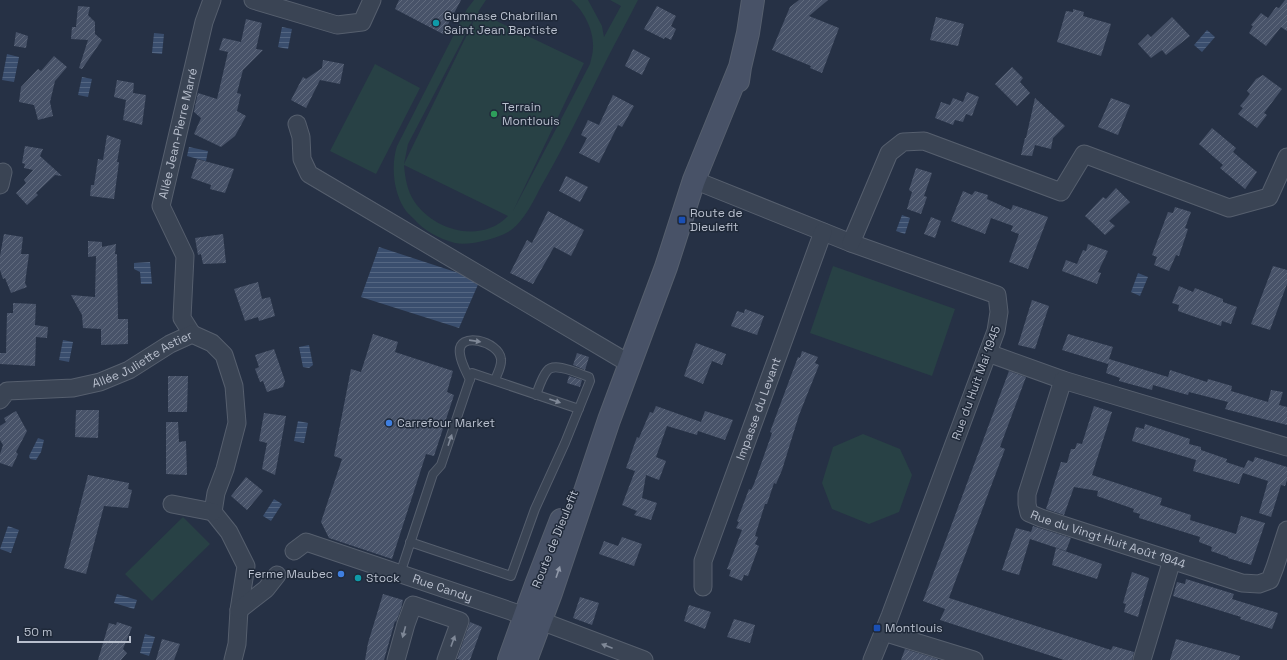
<svg xmlns="http://www.w3.org/2000/svg" width="1287" height="660" viewBox="0 0 1287 660" font-family="'Space Grotesk',sans-serif">
  <style>
    .green { fill: #284145; fill-rule: evenodd }
    .water { fill: url(#water-rules) }
    .building { fill: url(#building-hatch) }
    .lines { fill: none; stroke-linecap: round; stroke-linejoin: round }
    .lane-casing { stroke: #565f6e; stroke-width: 10 }
    .street-casing { stroke: #565f6e; stroke-width: 19 }
    .secondary-casing { stroke: #565f6e; stroke-width: 24 }
    .lane { stroke: #3a4454; stroke-width: 8 }
    .street { stroke: #3a4454; stroke-width: 17 }
    .secondary { stroke: #485267; stroke-width: 22 }
    .oneway { fill: #7f8897 }
    .oneway2 { fill: #9199a9 }
    .culture-dot { fill: #0f9aa8; stroke: #1f2939; stroke-width: 1.5 }
    .leisure-dot { fill: #2e9e5b; stroke: #1f2939; stroke-width: 1.5 }
    .transit-dot { fill: #1a4fb4; stroke: #1f2939; stroke-width: 1.5 }
    .shop-dot { fill: #3f7fe0; stroke: #1f2939; stroke-width: 1.5 }
    .labels { text-anchor: middle; dominant-baseline: central; stroke-width: 3; stroke-linejoin: round; paint-order: stroke }
    .poi-label { font-size: 12px; fill: #b8bfcd; stroke: #1f2939; text-anchor: start }
    .street-label { font-size: 12px; fill: #b8bfcd; stroke: #1f2939 }
  </style>
  <defs>
    <pattern id="water-rules" width="6" height="5" patternUnits="userSpaceOnUse"><rect width="6" height="5" fill="#3a4e6e"/><path d="M0 2.5h6" fill="none" stroke="#546682"/></pattern>
    <pattern id="building-hatch" width="6" height="6" patternUnits="userSpaceOnUse"><rect width="6" height="6" fill="#485369"/><path d="M-1 1l2-2M0 6l6-6M5 7l2-2" fill="none" stroke="#606a7d"/></pattern>
  </defs>
  <rect width="100%" height="100%" fill="#263145"/>
  <path class="green" d="M474,0H486L478,12L584,63L513,211L590,64C591,59 593,53 593,48C594,30 584,11 571,0H588L602,26L604,37L621,6L610,0H638C628,20 617,39 607,59C586,101 566,143 543,183C534,199 524,223 508,232C496,239 469,246 455,243C440,239 424,231 414,219C410,215 406,212 404,208C393,190 391,165 397,146L467,9ZM477,14L404,164L408,144L473,20ZM404,165L508,216C481,244 434,231 414,201C407,190 405,177 404,165Z
    M375,64L420,88L376,174L330,151Z
    M833,266L955,309L932,376L810,333Z
    M863,434L900,449L912,475L899,512L869,524L832,509L822,483L833,447Z
    M183,517L210,544L152,601L125,574Z"/>
  <path class="water" d="M282,27L292,29L288,49L278,47Z
    M1207,30L1215,37L1202,52L1194,45Z
    M154,33L164,34L162,54L152,53Z
    M7,54L19,57L14,82L2,80Z
    M82,77L92,79L88,97L78,95Z
    M189,147L208,151L206,161L187,156Z
    M902,215L910,218L905,234L896,231Z
    M379,247L480,280L459,328L361,297Z
    M150,262L152,284H141L140,272L134,269V263Z
    M1138,273L1148,277L1140,296L1131,292Z
    M63,340L73,342L69,362L59,360Z
    M309,345L313,365L309,368L303,367L299,347Z
    M298,421L308,423L304,443L294,441Z
    M38,438L44,440L41,452L36,460L30,459L29,456Z
    M274,499L282,504L271,521L263,516Z
    M8,526L19,530L11,553L0,549Z
    M117,594L137,600L134,609L114,603Z
    M145,634L155,637L149,656L140,653Z"/>
  <path class="building" d="M399,0H461L443,34L395,9Z
    M799,0H828L809,16L839,28L822,73L810,68L811,66L772,50L790,7Z
    M1285,0H1287V31L1281,27L1266,46L1249,33L1253,26L1251,25L1261,13L1268,18L1276,7L1279,8Z
    M78,6L90,7L88,15L95,22V34L102,40L82,69L79,68L88,40L71,39L72,27H76Z
    M657,6L676,16L671,26L676,29L671,40L665,37L664,39L644,29Z
    M1073,9L1084,12L1083,16L1111,24L1101,56L1057,42L1066,11L1073,12Z
    M936,17L964,24L958,46L930,40Z
    M1172,17L1190,36L1166,55L1162,50L1151,58L1138,44L1148,34L1151,37Z
    M246,19L262,23L256,49L263,50L243,70L237,93L241,94L237,111L246,116L235,136L221,147L194,134L201,118L194,112L195,106L198,93L217,99L228,52L219,50L223,38L241,42Z
    M16,32L28,36L26,48L14,46Z
    M633,49L650,58L642,75L625,66Z
    M54,56L67,67L55,81L50,102L53,116L38,120L34,105L19,102L21,87L38,69L41,71Z
    M323,60L344,64L340,84L320,80L306,108L291,100L303,77L306,79L322,68Z
    M1012,67L1023,78L1020,82L1030,93L1017,106L995,84Z
    M1263,75L1282,89L1264,113L1267,115L1257,128L1238,114L1243,108L1240,106L1250,94L1247,91L1256,79Z
    M117,80L134,83L133,93L146,95L142,125L123,120L126,100L114,97Z
    M967,92L979,97L972,116L966,114L963,122L955,120L953,125L935,118L941,102L950,105L953,98L963,102Z
    M613,95L634,106L622,127L618,125L599,163L579,153L587,138L581,135L588,120L599,125Z
    M1035,98L1065,126L1053,138L1051,149L1035,145L1032,156L1021,155L1025,138H1026Z
    M1111,98L1130,105L1118,135L1098,127Z
    M1212,128L1236,148L1233,152L1257,172L1245,189L1220,168L1223,165L1199,144Z
    M107,135L121,140L117,162H119L114,199L90,196L91,185H94L98,159L103,160Z
    M25,146L43,149L40,156L62,176L55,175L36,193L38,195L27,205L16,193L26,183L24,180L33,170L24,168L25,164L22,163Z
    M197,159L234,169L225,193L210,189L211,185L191,178Z
    M916,168L932,173L924,196L927,197L921,214L907,209L912,192L909,190Z
    M566,176L588,187L580,202L559,191Z
    M1116,188L1130,202L1109,221L1115,226L1105,235L1085,216L1103,197L1106,199Z
    M963,191L972,195L975,191L988,195L987,199L1011,210L1013,205L1048,217L1028,269L1009,262L1019,234L1011,231L1013,226L991,218L985,234L951,221Z
    M1175,207L1191,212L1185,228L1188,229L1179,256L1176,255L1169,271L1154,265L1157,257L1152,255L1168,212L1173,213Z
    M548,211L584,230L571,256L554,247L533,284L510,273L527,240L532,243Z
    M931,217L941,221L935,238L924,234Z
    M4,234L23,237L21,254H29L25,283L27,287L11,293L5,278L3,279L0,270V256Z
    M223,234L226,263L203,264L201,254L198,255L195,238Z
    M88,241L102,242V247L116,244L115,254H117L118,319H128V344L101,345V329L83,328L82,315L71,295L95,297L96,256L88,257Z
    M1088,244L1108,251L1098,272L1101,273L1097,284L1062,271L1066,260L1077,264L1083,250L1086,251Z
    M1273,266L1287,270V284L1270,330L1251,324Z
    M258,282L262,299L270,297L275,316L259,321L258,317L245,321L234,289Z
    M1179,286L1193,292L1195,288L1223,299V302L1237,307L1231,324L1222,321L1221,326L1178,311L1179,305L1172,303Z
    M1032,300L1049,306L1035,349L1018,345Z
    M13,303L36,304L35,325L48,327L47,338L36,337L35,366L0,364V353H6L7,313H13Z
    M745,309L764,316L757,335L731,326L737,311L744,313Z
    M373,334L398,342L395,352L453,371L447,392L454,395L434,456L426,454L392,559L329,538L321,522L342,459L334,456L351,369L361,372Z
    M1068,334L1113,347L1109,359L1168,377L1170,370L1207,382L1208,379L1232,386L1231,391L1268,402L1271,390L1283,392L1279,405L1287,407V425L1225,409L1228,402L1189,392L1188,395L1153,385L1152,390L1119,381L1120,378L1106,373L1109,362L1108,364L1062,350Z
    M696,343L726,354L722,365L712,361L703,384L684,376Z
    M274,349L285,381L283,387L267,392L263,381L260,382L255,369L259,367L255,355Z
    M802,351L818,357L815,363L819,365L799,415L782,470L776,484L774,483L767,504H765L755,536L758,537L755,544L759,546L748,576L744,575L742,581L729,576L731,570L727,569L742,530L736,528L739,522L737,521L749,489L751,490L754,484L772,433L770,432L798,357L800,358Z
    M577,353L589,357L585,370L573,365Z
    M1009,371L1026,377L1000,447L1005,449L949,598L1111,650L1113,646L1134,652L1132,660H1064L940,620L945,609L923,601Z
    M168,376H188L187,412H168Z
    M569,376L582,380L580,387L567,383Z
    M656,406L701,422L705,411L733,420L725,440L698,431L697,435L667,426L656,457L666,461L659,480L646,475L642,498L657,503L651,520L634,515L637,511L622,505L635,471L626,468L637,437L639,438L650,412L653,413Z
    M1094,406L1112,412L1092,475L1162,498L1160,505L1191,515L1190,520L1236,534L1241,516L1265,523L1251,565L1228,558V557L1211,551L1212,547L1199,542L1200,537L1139,518L1140,514L1133,512L1134,509L1097,496L1098,491L1074,487L1064,515L1046,509L1061,462L1067,463L1071,449H1075L1077,443L1082,444Z
    M76,410H99L98,438L75,437Z
    M16,411L27,431L16,452L18,454L12,467L0,463V454L3,445L0,440V426L6,422L4,418Z
    M264,413L286,416L275,475L262,469L267,443L259,441Z
    M166,422H178L179,442L186,441L187,475L166,474Z
    M1145,424L1190,439L1189,444L1201,447V450L1227,459L1226,462L1244,468L1248,460L1253,462L1255,457L1287,467V480L1285,486L1281,485L1271,517L1259,513L1268,481L1243,473L1239,484L1193,471L1196,460L1132,441L1136,427L1144,429Z
    M88,475L129,483L128,489L132,490L128,508L104,506L86,574L64,568Z
    M246,477L263,491L247,510L231,496Z
    M1033,526L1071,538L1066,551L1030,539L1019,575L1002,570L1016,528L1031,532Z
    M622,537L642,544L634,566L599,554L604,541L618,546Z
    M1056,548L1102,564L1097,579L1052,565Z
    M1132,572L1149,578L1138,617L1124,612L1126,604L1123,603Z
    M1186,579L1234,594L1232,599L1278,613L1272,629L1240,619L1241,617L1173,596L1177,582L1185,584Z
    M383,594L403,600L401,609L396,622L395,621L384,660H365L368,643Z
    M580,597L599,603L592,625L573,618Z
    M689,605L711,612L705,629L684,621Z
    M734,619L755,625L750,643L727,637Z
    M117,622L132,627L123,649L127,653L121,660H98L109,623L116,625Z
    M470,622L482,627L470,660H460L457,659Z
    M162,639L180,644L174,660H156Z
    M1176,639L1240,656L1239,660H1170Z
    M905,649L938,659V660H901Z"/>
  <g class="lines">
    <defs>
      <path id="lane" d="M470,380C466,371 461,363 460,354C456,330 499,341 501,359C502,366 497,374 495,380
        M410,542L511,576L535,509L565,443L590,381L589,377C579,374 554,361 547,371C542,377 539,387 536,395
        M400,574L433,474L441,465L472,373L579,409"/>
      <g id="street">
        <path d="M253,0L337,25L362,22L372,0"/>
        <path d="M297,124L301,137L302,159L309,174L630,364"/>
        <path d="M694,180L851,243L997,295L999,312L996,331L890,616L872,660"/>
        <path d="M0,185L3,172"/>
        <path d="M851,243L889,153L903,142L924,141L1061,192L1084,154L1229,208L1269,197L1287,157"/>
        <path id="s1" d="M192,334L182,318L185,256L161,206L204,22L212,0"/>
        <path d="M988,353L1063,380"/>
        <path id="s2" d="M0,400L7,391L73,388L100,382L129,370L170,344L192,334L212,343L224,355L234,386L237,423L225,469L216,493L213,512L229,532L246,566L239,610L237,644L233,660"/>
        <path id="s3" d="M1287,447L1063,380L1027,494V504L1029,513L1041,518L1242,583L1259,584L1270,580L1275,567L1287,530"/>
        <path d="M172,504L213,512"/>
        <path id="s4" d="M294,551L306,542L549,624L644,660"/>
        <path id="s5" d="M703,587V561L823,232"/>
        <path d="M239,610L266,589L277,575"/>
        <path d="M883,632L974,660"/>
        <path d="M396,660L406,624L413,605L460,621L446,660"/>
        <path d="M1142,660L1172,560"/>
      </g>
      <path id="secondary" d="M738,81L740,67L748,33L753,0
        M509,660L537,582L561,520
        M526,660L551,593L609,420L666,267L694,180L740,67"/>
    </defs>
    <use href="#lane" class="lane-casing"/>
    <use href="#street" class="street-casing"/>
    <use href="#secondary" class="secondary-casing"/>
    <use href="#lane" class="lane"/>
    <use href="#street" class="street"/>
    <use href="#secondary" class="secondary"/>
  </g>
  <defs><path id="oneway-solid" d="M-6-.8H1V-3.2L6.5 0L1 3.2V.8H-6Z"/></defs>
  <g class="oneway">
    <use href="#oneway-solid" transform="translate(475 341) rotate(8)"/>
    <use href="#oneway-solid" transform="translate(555 401) rotate(19)"/>
    <use href="#oneway-solid" transform="translate(450 440) rotate(-71)"/>
    <use href="#oneway-solid" transform="translate(404 632) rotate(105)"/>
    <use href="#oneway-solid" transform="translate(453 641) rotate(-70)"/>
    <use href="#oneway-solid" transform="translate(607 646) rotate(-159)"/>
  </g>
  <use class="oneway2" href="#oneway-solid" transform="translate(558 572) rotate(-71)"/>
  <g class="culture-dot">
    <circle cx="436" cy="23" r="4"/>
    <circle cx="358" cy="578" r="4"/>
  </g>
  <circle class="leisure-dot" cx="494" cy="114" r="4"/>
  <g class="transit-dot">
    <rect x="678" y="216" width="8" height="8" rx="2"/>
    <rect x="873" y="624" width="8" height="8" rx="2"/>
  </g>
  <g class="shop-dot">
    <circle cx="389" cy="423" r="4"/>
    <circle cx="341" cy="574" r="4"/>
  </g>
  <g class="labels">
    <g class="poi-label">
      <text x="444" y="16">Gymnase Chabrillan<tspan x="444" dy="14">Saint Jean Baptiste</tspan></text>
      <text x="502" y="107">Terrain<tspan x="502" dy="14">Montlouis</tspan></text>
      <text x="690" y="213">Route de<tspan x="690" dy="14">Dieulefit</tspan></text>
      <text x="397" y="423">Carrefour Market</text>
      <text x="333" y="574" text-anchor="end">Ferme Maubec</text>
      <text x="366" y="578">Stock</text>
      <text x="885" y="628">Montlouis</text>
    </g>
    <g class="street-label">
      <text stroke="none"><textPath href="#s1" startOffset="211">Allée Jean-Pierre Marré</textPath></text>
      <text stroke="none"><textPath href="#s2" startOffset="153">Allée Juliette Astier</textPath></text>
      <text transform="translate(976 383) rotate(-70)">Rue du Huit Mai 1945</text>
      <text stroke="none"><textPath href="#s5" startOffset="188">Impasse du Levant</textPath></text>
      <text stroke="none"><textPath href="#s3" startOffset="456">Rue du Vingt Huit Août 1944</textPath></text>
      <text transform="translate(555 539) rotate(-68)">Route de Dieulefit</text>
      <text stroke="none"><textPath href="#s4" startOffset="159">Rue Candy</textPath></text>
    </g>
  </g>
  <path d="M18 636v6h112v-6" fill="none" stroke="#b8bfcd" stroke-width="2"/>
  <text x="24" y="636" font-size="12" fill="#b8bfcd" stroke="#1f2939" stroke-width="3" paint-order="stroke">50 m</text>
</svg>
